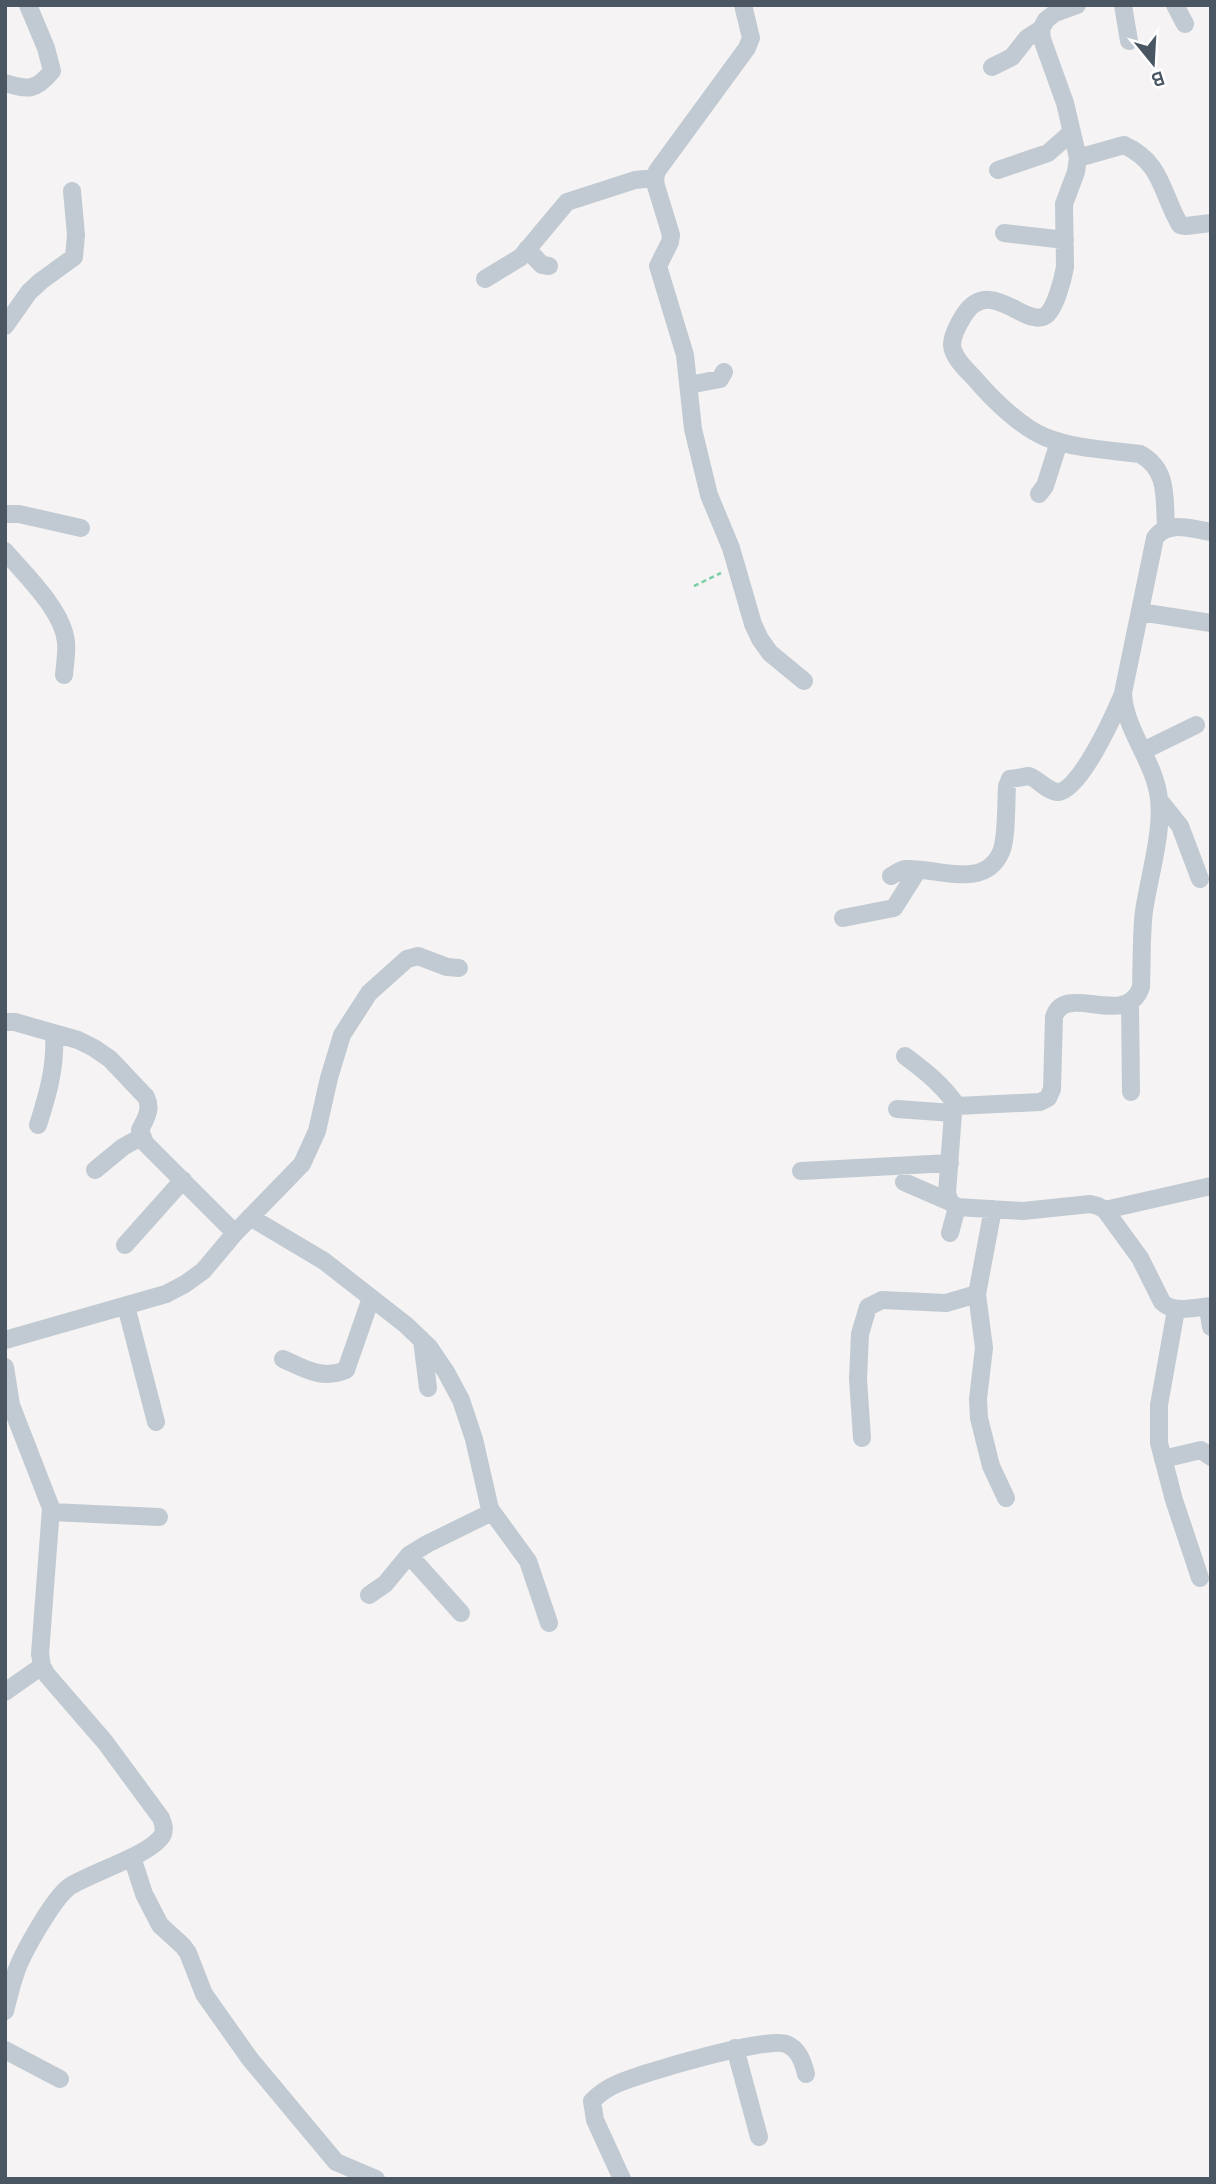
<svg xmlns="http://www.w3.org/2000/svg" width="1216" height="2184" viewBox="0 0 1216 2184" font-family="Manrope,sans-serif">
  <style>
    .lines { fill: none; stroke-linecap: round; stroke-linejoin: round }
    .path { stroke: #7ad0a6; stroke-width: 2.5; stroke-dasharray: 5 3.5; stroke-linecap: butt }
    .minor { stroke: #c1cad2; stroke-width: 18 }
  </style>
  <rect width="100%" height="100%" fill="#f5f3f3"/>
  <g class="lines">
    <path class="path" d="M694,586L721,573"/>
    <path class="minor" d="M743,5L751,38L747,48L657,171L655,178L656,186L671,235L670,242L658,266L685,355L693,429L709,495L731,548L753,624L760,639L770,653L804,681
      M1123,5L1129,41
      M1175,5L1185,24
      M1041,29L1042,39L1065,103L1078,158L1076,172L1064,204L1065,267C1063,279 1055,310 1045,316C1025,328 990,275 964,315C959,323 952,336 952,345C953,358 967,370 976,380C992,399 1022,428 1045,437C1074,449 1110,450 1140,454C1169,470 1164,498 1166,527
      M992,67L1012,57L1027,38L1041,29L1046,20L1055,13L1077,5
      M5,83C28,90 36,91 52,71L46,48L28,5
      M1078,158L1124,145C1163,163 1161,193 1180,225L1186,226L1211,223
      M998,170L1048,153L1072,132
      M1004,233L1065,240
      M527,249L542,265L549,266
      M485,279L521,257L567,202L635,180L655,178
      M5,326L29,292L41,281L74,257L76,235L72,191
      M689,385L720,379L724,372
      M1039,494L1045,486L1059,442
      M5,514H19L81,528
      M5,551C25,575 63,610 66,642C67,652 65,664 64,675
      M1140,612L1211,623
      M1143,751L1196,725
      M1160,801L1180,826L1200,879
      M891,876C896,873 900,870 906,869C936,867 984,891 1001,852C1007,839 1006,802 1007,786L1010,779L1029,776C1038,779 1048,792 1058,792C1080,791 1114,715 1122,696
      M843,918L894,908L918,870
      M1130,1003L1131,1092
      M5,1022H15L78,1040L94,1048L110,1059L146,1097C152,1109 146,1118 140,1130L145,1143L235,1233
      M905,1056C925,1071 943,1085 957,1106
      M897,1109L953,1113
      M38,1125C48,1094 56,1066 54,1034
      M95,1170L123,1147L141,1137
      M801,1171L950,1163
      M904,1182L950,1202L957,1207L1023,1211L1090,1204L1098,1206L1105,1210L1140,1258L1162,1302C1174,1314 1195,1307 1211,1306
      M950,1202L947,1193L953,1113L957,1106L1040,1102L1048,1098L1052,1089L1054,1017C1065,981 1126,1030 1141,987C1142,962 1141,936 1144,911C1149,877 1163,832 1159,799C1155,761 1125,732 1123,693L1155,538C1167,520 1192,529 1211,532
      M993,1209L977,1294L984,1348L978,1399L979,1418L991,1466L1006,1498
      M1105,1210L1211,1186
      M250,1217L324,1261L406,1325L429,1347L446,1372L461,1400L474,1439L490,1509L488,1514L427,1544L409,1555L385,1584L369,1595
      M950,1233L957,1207
      M125,1245L183,1180
      M126,1306L156,1422
      M1210,1306L1209,1315L1211,1327
      M1176,1310L1159,1405V1443L1174,1500L1200,1578
      M5,1340L166,1294L185,1284L203,1271L235,1233L302,1164L317,1131L329,1078L342,1035L369,993L407,959L418,956L447,967L459,968
      M422,1340L428,1388
      M283,1359C305,1369 322,1380 346,1370L371,1298
      M5,1367L11,1405L51,1508L40,1654L42,1666L47,1675L105,1742L161,1818C163,1823 165,1828 163,1834C154,1854 89,1873 69,1887C53,1899 21,1955 15,1975C11,1987 8,1999 5,2011
      M862,1438L858,1379L860,1334L868,1307L882,1300L946,1303L977,1294
      M1163,1459L1201,1450L1211,1457
      M490,1509L528,1561L549,1623
      M51,1512L159,1517
      M409,1555L461,1613
      M5,1692L42,1666
      M132,1857L144,1894L160,1925L183,1946L188,1953L204,1994L250,2059L336,2162L376,2179
      M735,2048L759,2137
      M5,2050L60,2079
      M622,2179L595,2120L592,2101C600,2093 609,2087 619,2083C642,2073 767,2036 786,2044C799,2049 803,2062 806,2074"/>
  </g>
  <rect width="1216" height="2184" fill="none" stroke="#4a5661" stroke-width="14"/>
  <g transform="translate(1153 63) rotate(162)" stroke="#ffffff" stroke-width="5" paint-order="stroke">
  <path d="M0-5L12 26L0 18L-12 26Z" fill="#4a5661"/>
  <text y="-10" font-size="19" font-weight="bold" text-anchor="middle" fill="#4a5661">B</text>
  </g>
</svg>
